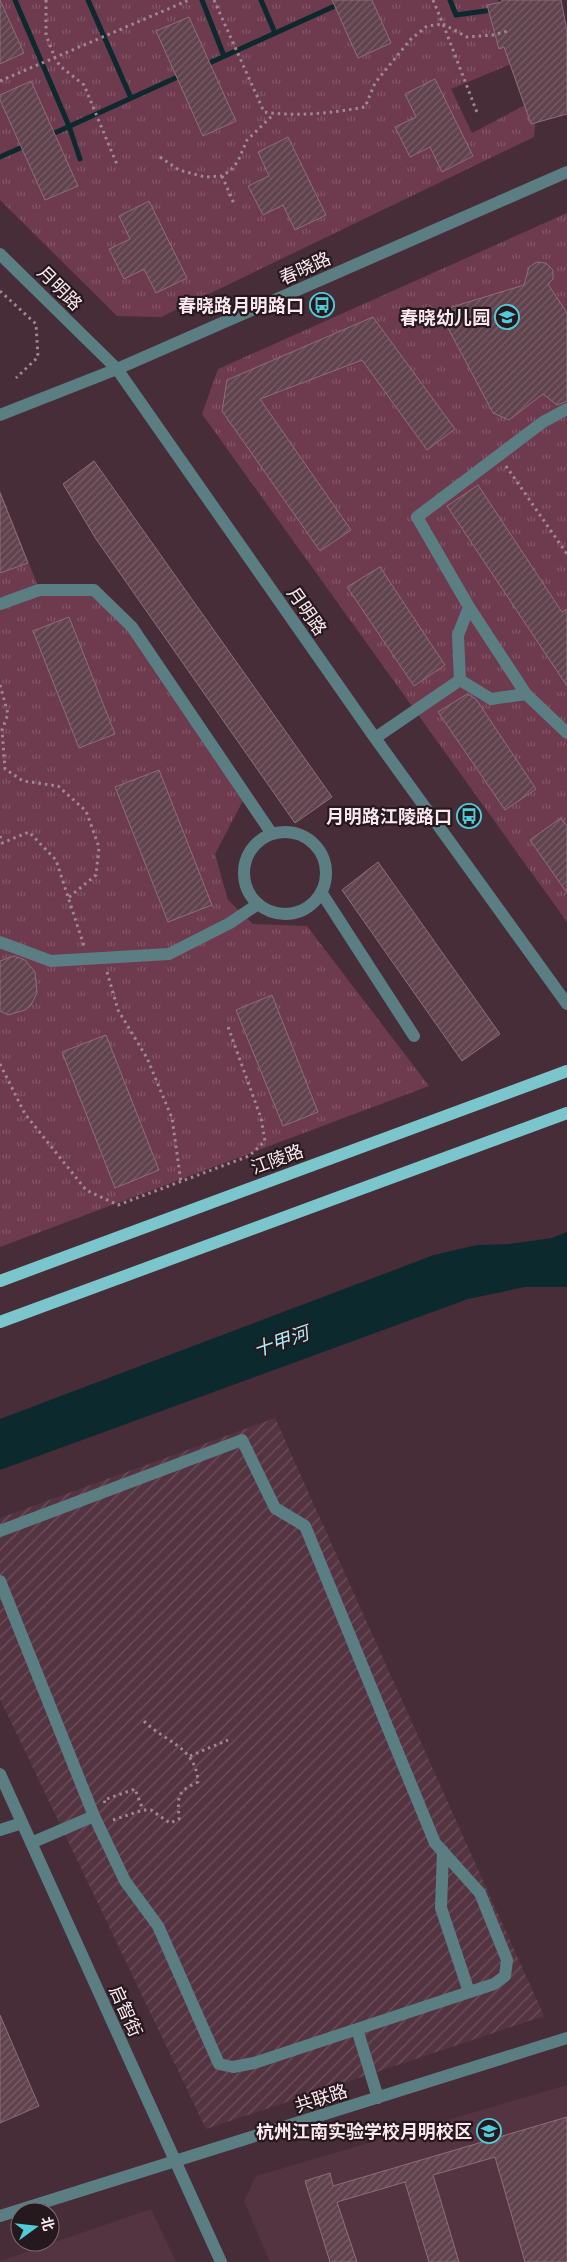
<svg xmlns="http://www.w3.org/2000/svg" width="567" height="2262" viewBox="0 0 567 2262" font-family="'Asap Condensed','Noto Sans SC',sans-serif">
  <style>
    .built { fill: #553441 }
    .industrial { fill: url(#industrial-furrows) }
    .grass { fill: url(#grass-tufts) }
    .water { fill: #0c292d }
    .lines { fill: none; stroke-linecap: round; stroke-linejoin: round }
    .stream { stroke: #0c292d; stroke-width: 5 }
    .building { fill: url(#building-hatch); stroke: #8d6e78 }
    .path { stroke: #9f8991; stroke-width: 3; stroke-dasharray: 2.5 4; stroke-linecap: butt }
    .minor { stroke: #5b7e82; stroke-width: 12 }
    .major { stroke: #7bc5cd; stroke-width: 12 }
    .labels { text-anchor: middle; dominant-baseline: central; stroke-width: 4.5; stroke-linejoin: round; paint-order: stroke }
    .street-label { font-size: 18px; fill: #fae8ee; stroke: #26191e }
    .poi-label { font-size: 18px; font-weight: bold; fill: #fae8ee; stroke: #26191e; text-anchor: end }
    .water-label { font-size: 19px; font-style: italic; fill: #aaf0f8; stroke: #26191e }
  </style>
  <defs>
    <pattern id="industrial-furrows" width="10" height="10" patternUnits="userSpaceOnUse" patternTransform="scale(1.25)"><rect width="10" height="10" fill="#553441"/><path d="M-1 1l2-2M0 10L10 0M9 11l2-2" fill="none" stroke="#6e515d"/></pattern>
    <pattern id="grass-tufts" width="24" height="20" patternUnits="userSpaceOnUse" patternTransform="scale(1.25)"><rect width="24" height="20" fill="#6e3a4e"/><path d="M3 7l-1-3M5 7V3M7 7l1-3M15 17l-1-3M17 17v-4M19 17l1-3" fill="none" stroke="#845668"/></pattern>
    <pattern id="building-hatch" width="6" height="6" patternUnits="userSpaceOnUse" patternTransform="scale(1.25)"><rect width="6" height="6" fill="#60434d"/><path d="M-1 1l2-2M0 6l6-6M5 7l2-2" fill="none" stroke="#785e67"/></pattern>
  </defs>
  <rect width="100%" height="100%" fill="#472d37"/>
  <path class="built" d="M567,2085V2262H270L244,2201L256,2176Z
    M151,2209L176,2262H0V2261Z"/>
  <path class="industrial" d="M275,1418L544,2016L206,2129L0,1699V1518Z"/>
  <path class="grass" d="M0,0H498L511,64L451,89L472,133L527,104L536,117L534,137L161,317L117,316L0,200Z
    M567,213V922L202,414L218,369Z
    M0,490L39,589L94,590L132,626L246,795L215,854L228,900L253,924L307,926L429,1086L0,1247Z"/>
  <path class="water" d="M567,1232V1287H525L468,1299L0,1470V1419L434,1255L477,1245L509,1244L552,1238Z"/>
  <g class="lines">
    <path class="stream" d="M15,0L69,126L80,159
      M88,0L131,98
      M202,0L224,56
      M261,0L275,33
      M450,0L456,15L492,10
      M205,65L348,0
      M48,136L182,75
      M0,157L27,145"/>
  </g>
  <path class="building" d="M0,0L24,53L0,64Z
    M332,0H372L391,43L358,58Z
    M502,0H561L567,31V114L531,124L504,47L499,49L487,5L502,2Z
    M189,17L236,121L203,136L156,31Z
    M435,79L473,156L442,172L430,147L410,157L395,127L416,117L405,94Z
    M31,81L78,186L45,200L0,100V95Z
    M288,137L326,215L295,230L283,205L263,215L248,186L269,176L258,152Z
    M149,201L187,278L156,293L144,269L124,279L109,249L130,239L119,216Z
    M537,262L546,263L553,270V279L548,284L567,313V401L557,405L543,394L509,420L493,413L439,311L524,285L529,267Z
    M373,317L455,429L427,450L362,360L260,399L351,530L320,551L222,411L227,380Z
    M94,461L332,797L295,823L96,539L63,484Z
    M478,485L562,612L567,609V686L447,506Z
    M0,493L28,563L0,573Z
    M380,567L445,665L414,686L347,587Z
    M69,617L115,734L79,748L33,631Z
    M467,694L476,699L536,789L505,810L438,712Z
    M159,770L212,905L168,922L115,787Z
    M561,818L567,826V893L530,840Z
    M378,862L500,1034L462,1061L342,890Z
    M14,956L25,960L35,972L37,993L31,1005L25,1010L8,1015L0,1011V961Z
    M272,995L318,1112L283,1126L236,1010Z
    M106,1035L159,1170L115,1188L62,1052Z
    M0,2015L39,2106L0,2123Z
    M567,2117V2262H525L495,2157L433,2175L459,2262H429L405,2182L337,2202L357,2262H330L305,2181L330,2173L333,2186Z"/>
  <g class="lines">
    <path class="path" d="M46,0V35L55,58L60,66L84,85L118,167
      M214,0L264,112C298,117 332,113 365,107L375,83L410,40L427,26L443,24L478,115
      M433,0L443,24L467,37L493,35L508,31
      M0,81L189,0
      M160,157L179,170L205,177L222,176L231,170L238,161L247,140L274,114
      M222,176L235,206
      M0,291L36,324L38,357L16,378
      M506,466L567,554
      M0,685L8,714L2,730L5,769L23,781L58,786L86,811L99,847L96,875L68,898
      M0,836L2,843L29,832L56,860L84,946
      M107,972L118,1010L147,1058L172,1118L181,1182
      M0,1064L25,1114L86,1190L118,1205L249,1156L265,1141L261,1118L227,1024
      M190,1756L228,1740
      M105,1803L104,1800L135,1789L143,1810
      M113,1820L143,1810H151L170,1823L179,1819C178,1796 176,1792 198,1782C196,1746 164,1742 143,1720"/>
    <path class="minor" d="M0,254L117,369L375,738L567,1004
      M567,409L543,422L417,517L469,607L526,694L567,733
      M0,415L117,369L567,172
      M0,604L39,590H94L132,627L272,834
      M469,607L458,635L460,680L491,699L526,694
      M375,738L460,680
      M244 873a41 41 0 1 1 82 0a41 41 0 1 1-82 0Z
      M321,892L414,1036
      M0,942L51,961L169,954L230,923L258,904
      M0,1531L242,1440L275,1508L305,1526L435,1843L480,1893L507,1960L505,1976L494,1984L254,2063L233,2067L219,2064L158,1926L125,1881L94,1816L0,1581
      M0,1774L221,2262
      M0,1830L22,1823
      M31,1843L94,1816
      M443,1851L441,1908L469,1992
      M357,2029L378,2098
      M0,2216L567,2038"/>
    <path class="major" d="M0,1281L567,1071
      M0,1322L567,1113"/>
  </g>
  <defs>
    <symbol id="bus-ring" viewBox="-11 -11 22 22"><circle r="9.5" fill="#26191e" stroke="#52cbd8" stroke-width="1.5"/><path d="M-5-6H5V4H4V6H2V4H-2V6H-4V4H-5ZM-3.5-4V0h7V-4ZM-3.5 1.2v1.5H-2V1.2ZM2 1.2v1.5H3.5V1.2Z" fill="#52cbd8"/></symbol>
    <symbol id="school-ring" viewBox="-11 -11 22 22"><circle r="9.5" fill="#26191e" stroke="#52cbd8" stroke-width="1.5"/><path d="M0-5L7-2L0 1L-7-2ZM-4 1L0 2.5L4 1V4Q0 6-4 4Z" fill="#52cbd8"/></symbol>
  </defs>
  <g fill-rule="evenodd">
    <use href="#bus-ring" x="308" y="291" width="28" height="28"/>
    <use href="#school-ring" x="493" y="303" width="28" height="28"/>
    <use href="#bus-ring" x="455" y="802" width="28" height="28"/>
    <use href="#school-ring" x="475" y="2117" width="28" height="28"/>
  </g>
  <g class="labels">
    <g class="street-label">
      <text transform="translate(305 268) rotate(-24)">春晓路</text>
      <text transform="translate(60 288) rotate(45)">月明路</text>
      <text transform="translate(307 611) rotate(55)">月明路</text>
      <text transform="translate(277 1159) rotate(-20)">江陵路</text>
      <text transform="translate(126 2011) rotate(66)">启智街</text>
      <text transform="translate(321 2098) rotate(-18)">共联路</text>
    </g>
    <g class="poi-label">
      <text x="304" y="305">春晓路月明路口</text>
      <text x="490" y="317">春晓幼儿园</text>
      <text x="452" y="816">月明路江陵路口</text>
      <text x="472" y="2131">杭州江南实验学校月明校区</text>
    </g>
    <g class="water-label">
      <text transform="translate(281 1341) rotate(-19)">十甲河</text>
    </g>
  </g>
  <g transform="translate(35 2227) rotate(75)"><circle r="24" fill="#26191e" stroke="#7b6c71"/>
  <path d="M0-4L9 19L0 12L-9 19Z" fill="#52cbd8"/>
  <text y="-8" font-size="14" font-weight="bold" text-anchor="middle" fill="#fae8ee">北</text>
  </g>
</svg>
